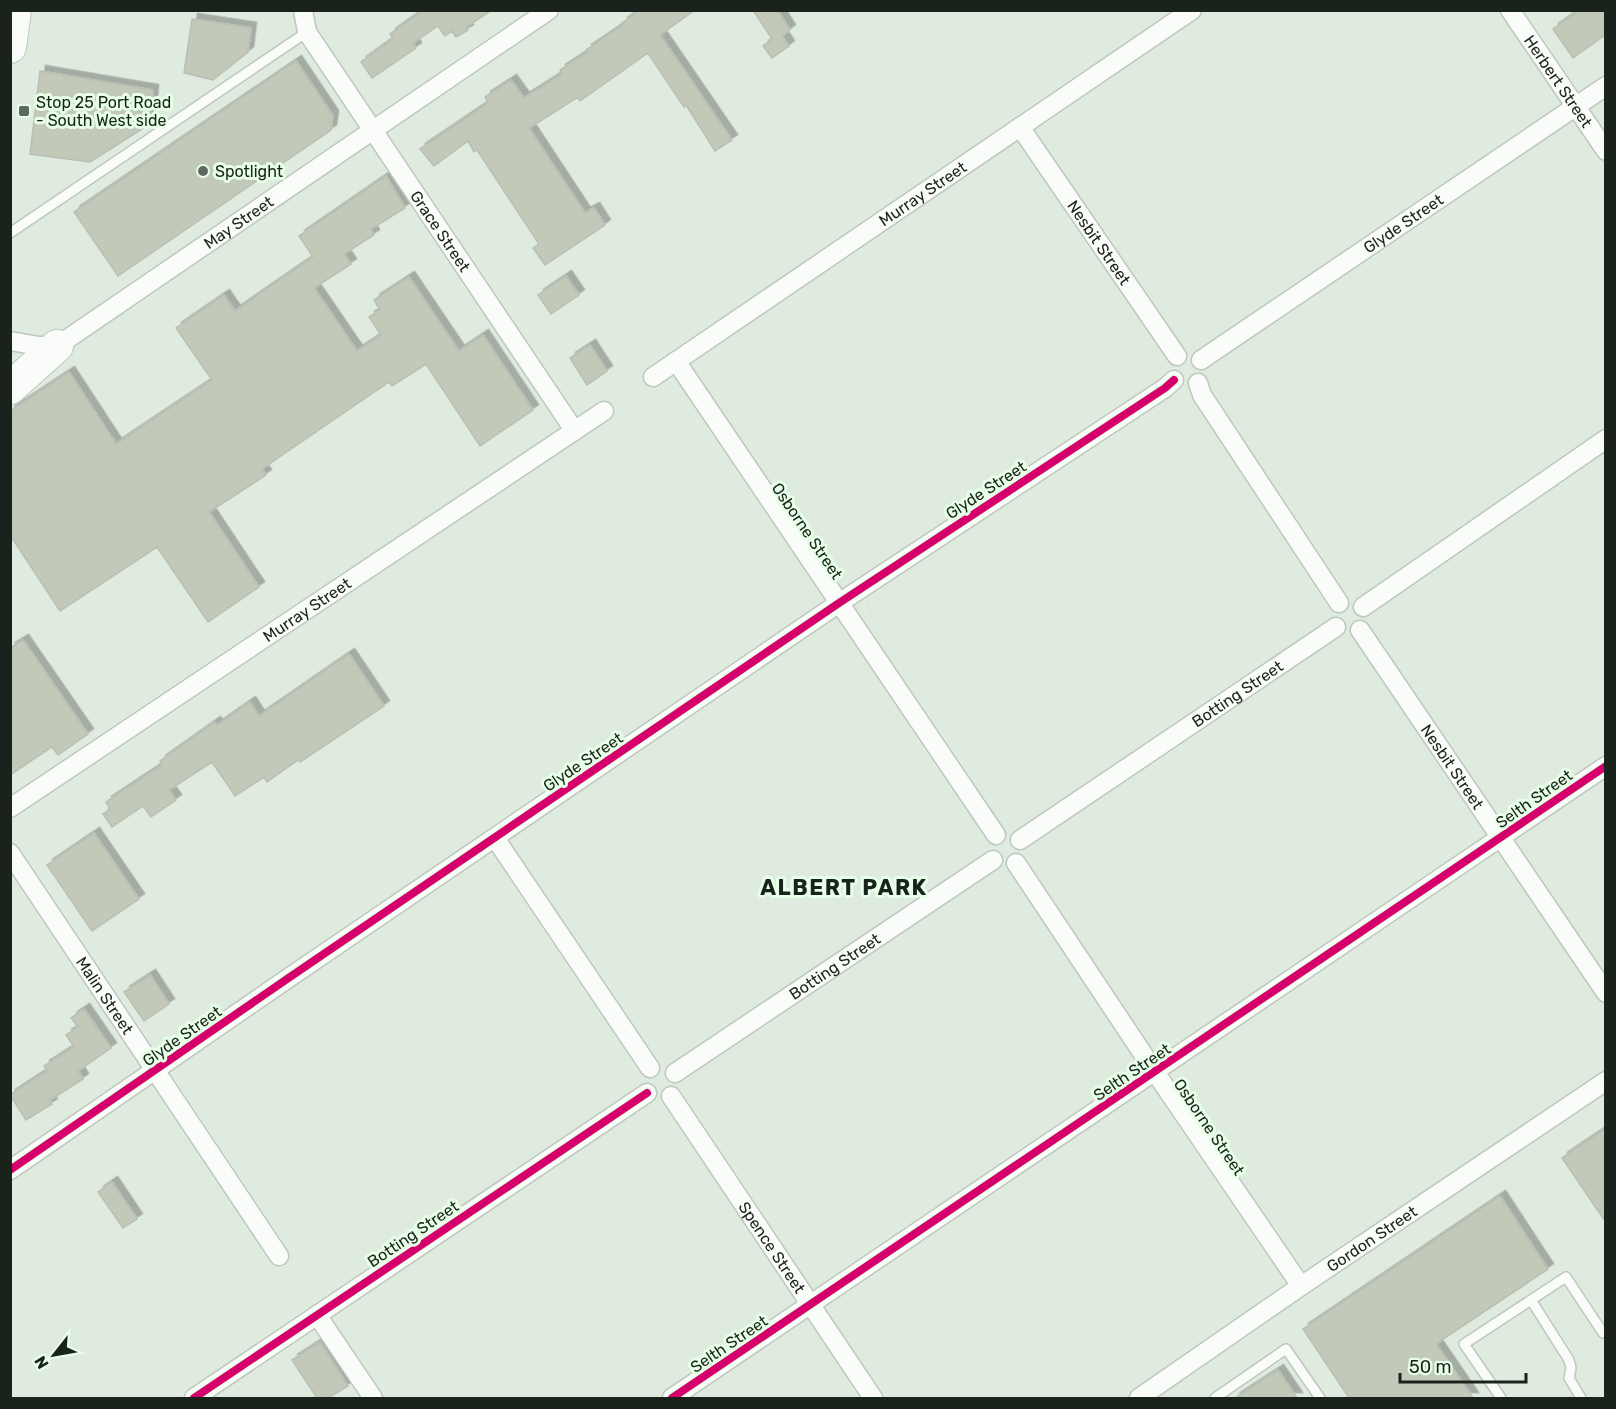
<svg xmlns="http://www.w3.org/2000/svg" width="1616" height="1409" viewBox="0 0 1616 1409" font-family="Rubik,sans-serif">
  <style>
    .building { fill: #c3c9b9; stroke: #b9bfb4; stroke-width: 1.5; filter: url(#shadow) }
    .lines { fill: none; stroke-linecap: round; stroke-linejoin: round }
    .lane-casing { stroke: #bec8be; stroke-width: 12 }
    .street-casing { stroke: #bec8be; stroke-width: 21 }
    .highway-casing { stroke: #bec8be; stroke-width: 34 }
    .path { stroke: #d7dbd7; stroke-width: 3; stroke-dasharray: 1.5 4.5; stroke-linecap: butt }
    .lane { stroke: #fafcfa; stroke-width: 9 }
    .street { stroke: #fafcfa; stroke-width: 18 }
    .highway { stroke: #fafcfa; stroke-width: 32 }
    .cycleway-casing { stroke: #e7fee7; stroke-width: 11 }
    .cycleway { stroke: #d6006c; stroke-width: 8 }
    .poi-dot { fill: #5f6960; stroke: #e7fee7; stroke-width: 2 }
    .labels { text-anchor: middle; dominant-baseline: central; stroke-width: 6; stroke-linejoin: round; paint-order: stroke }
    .street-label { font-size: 16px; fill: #1a231b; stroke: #e7fee7 }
    .poi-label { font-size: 16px; fill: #1a231b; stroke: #e7fee7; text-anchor: start }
    .district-label { font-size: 22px; font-weight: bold; letter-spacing: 1.5px; fill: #1a231b; stroke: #e7fee7 }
  </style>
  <defs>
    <filter id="shadow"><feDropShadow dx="5.5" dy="-5.5" stdDeviation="0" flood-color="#0004"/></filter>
  </defs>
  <rect width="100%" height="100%" fill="#dfebdf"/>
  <path class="building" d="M424,10H492L466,27L468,30L456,37L452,31L445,36L438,26L413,43L416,48L372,78L361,62L393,39L390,34Z
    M640,10H695L660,35L732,140L715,151L686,105L684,107L648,53L580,101L578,97L529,128L585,213L594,208L605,225L545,265L533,248L539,244L477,150L474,152L468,141L434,166L420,149L488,103L485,97L511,80L524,98L562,74L560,70L588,52L586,50L623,25L622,23Z
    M753,10H777L790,30L782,36L789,46L772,58L763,46L772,39Z
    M1580,10H1605V35L1573,58L1553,29Z
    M192,19L251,28L248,52L213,80L184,73Z
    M296,61L333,116L331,130L118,276L74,212Z
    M40,71L153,90L150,124L90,162L30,154Z
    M386,176L405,208L371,229L374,235L344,254L351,264L314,288L357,351L381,335L369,317L380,310L374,300L409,277L459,351L483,335L533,410L480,446L426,364L392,386L389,382L262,469L266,475L209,512L259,587L208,622L157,547L60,611L10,535V411L69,372L116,444L212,380L176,328L224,295L235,311L313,257L299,236Z
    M566,276L579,295L551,314L538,295Z
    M590,345L607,371L587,385L570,358Z
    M23,640L88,734L58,755L52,747L10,775V648Z
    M349,654L384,706L300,762L298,760L267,782L264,777L235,796L212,762L169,790L176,800L151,817L143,806L112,827L103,814L110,809L106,802L162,765L160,761L215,722L217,725L250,702L259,716Z
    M94,833L139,899L92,931L47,865Z
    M150,975L169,1004L144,1021L124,992Z
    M84,1009L111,1048L78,1071L83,1079L50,1100L52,1104L26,1120L10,1095L47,1071L44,1066L74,1047L66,1035L78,1027L71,1018Z
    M1605,1129V1221L1562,1158Z
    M112,1182L137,1219L123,1228L98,1192Z
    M1500,1196L1548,1269L1436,1344L1473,1398H1349L1303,1329Z
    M320,1342L348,1386L328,1398H317L292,1360Z
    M1278,1370L1297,1398H1235Z"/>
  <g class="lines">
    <defs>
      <path id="lane" d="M10,233L307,32
        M1531,1300L1569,1360L1571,1368L1569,1378L1581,1398
        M1215,1398L1286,1349L1320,1398
        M1501,1398L1464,1344L1566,1277L1603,1333"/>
      <g id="street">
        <path id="s1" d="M303,10L307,32L574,430"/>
        <path id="s2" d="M1510,10L1606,151"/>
        <path id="s3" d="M1020,127L1177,356"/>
        <path id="s4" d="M10,341L39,346H57L549,10"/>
        <path id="s5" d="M1201,360L1606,86"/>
        <path d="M676,361L996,835"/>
        <path id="s6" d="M653,377L1192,10"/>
        <path d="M1198,383L1202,395L1339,603"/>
        <path d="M1363,607L1606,439"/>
        <path id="s7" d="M1360,630L1606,993"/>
        <path id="s8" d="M10,808L604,411"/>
        <path d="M495,838L650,1068"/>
        <path id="s9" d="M1020,840L1336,627"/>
        <path id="s10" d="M10,853L279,1256"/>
        <path d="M1016,863L1155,1072L1301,1286"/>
        <path id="s11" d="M675,1073L993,860"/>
        <path id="s12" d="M671,1096L873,1398"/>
        <path d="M10,1170L287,979L839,603L1165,388L1174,380"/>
        <path d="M317,1315L373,1398"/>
        <path d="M194,1398L647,1093"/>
        <path d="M672,1398L1606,766"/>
        <path id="s13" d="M1139,1398L1301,1286L1606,1081"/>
      </g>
      <path id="highway" d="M10,47L15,10
        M10,388L57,346"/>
    </defs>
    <use href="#lane" class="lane-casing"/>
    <use href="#street" class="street-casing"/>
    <use href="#highway" class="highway-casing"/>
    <path class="path" d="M867,605L871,611"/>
    <use href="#lane" class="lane"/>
    <use href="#street" class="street"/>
    <use href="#highway" class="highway"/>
    <defs>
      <path id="cycleway" d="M10,1170L287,979L839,603L1165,388L1174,380
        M194,1398L647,1093
        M672,1398L1606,766"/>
    </defs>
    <use href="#cycleway" class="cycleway-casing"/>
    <use href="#cycleway" class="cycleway"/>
  </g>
  <g class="poi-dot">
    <rect x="18" y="105" width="12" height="12" rx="3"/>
    <circle cx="203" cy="171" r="6"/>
  </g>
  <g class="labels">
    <g class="street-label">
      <text stroke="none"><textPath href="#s2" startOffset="86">Herbert Street</textPath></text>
      <text stroke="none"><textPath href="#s6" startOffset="326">Murray Street</textPath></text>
      <text stroke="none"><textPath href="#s4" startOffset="267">May Street</textPath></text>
      <text stroke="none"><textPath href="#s5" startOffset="244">Glyde Street</textPath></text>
      <text stroke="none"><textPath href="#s1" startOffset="262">Grace Street</textPath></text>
      <text stroke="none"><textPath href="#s3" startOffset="140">Nesbit Street</textPath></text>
      <text transform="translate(986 490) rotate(-33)">Glyde Street</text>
      <text transform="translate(807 531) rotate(56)">Osborne Street</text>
      <text stroke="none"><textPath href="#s8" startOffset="357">Murray Street</textPath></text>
      <text stroke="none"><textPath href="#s9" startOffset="262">Botting Street</textPath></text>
      <text transform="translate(583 762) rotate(-34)">Glyde Street</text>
      <text stroke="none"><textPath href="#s7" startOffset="165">Nesbit Street</textPath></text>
      <text transform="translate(1534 799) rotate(-35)">Selth Street</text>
      <text stroke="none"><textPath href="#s11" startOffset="192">Botting Street</textPath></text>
      <text stroke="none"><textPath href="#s10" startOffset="171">Malin Street</textPath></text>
      <text transform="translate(182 1036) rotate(-35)">Glyde Street</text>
      <text transform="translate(1132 1072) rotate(-34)">Selth Street</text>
      <text transform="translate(1209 1127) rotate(56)">Osborne Street</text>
      <text transform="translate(413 1234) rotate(-34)">Botting Street</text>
      <text stroke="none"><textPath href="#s13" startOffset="282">Gordon Street</textPath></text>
      <text stroke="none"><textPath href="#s12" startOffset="182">Spence Street</textPath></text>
      <text transform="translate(729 1344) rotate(-34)">Selth Street</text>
    </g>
    <g class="poi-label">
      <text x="36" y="102">Stop 25 Port Road<tspan x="36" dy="18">- South West side</tspan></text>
      <text x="215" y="171">Spotlight</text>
    </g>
    <g class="district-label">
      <text x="844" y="887">ALBERT PARK</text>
    </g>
  </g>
  <rect width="1616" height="1409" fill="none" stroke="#1a231b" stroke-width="24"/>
  <g transform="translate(54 1355) rotate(239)" stroke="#e7fee7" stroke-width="4.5" paint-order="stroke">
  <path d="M0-4.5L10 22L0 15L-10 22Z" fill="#1a231b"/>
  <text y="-9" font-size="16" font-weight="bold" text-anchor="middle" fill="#1a231b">N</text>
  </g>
  <path d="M1400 1373v9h126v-9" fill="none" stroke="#1a231b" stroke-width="3"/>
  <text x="1409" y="1373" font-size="18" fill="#1a231b" stroke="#e7fee7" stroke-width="4.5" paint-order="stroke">50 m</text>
</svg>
